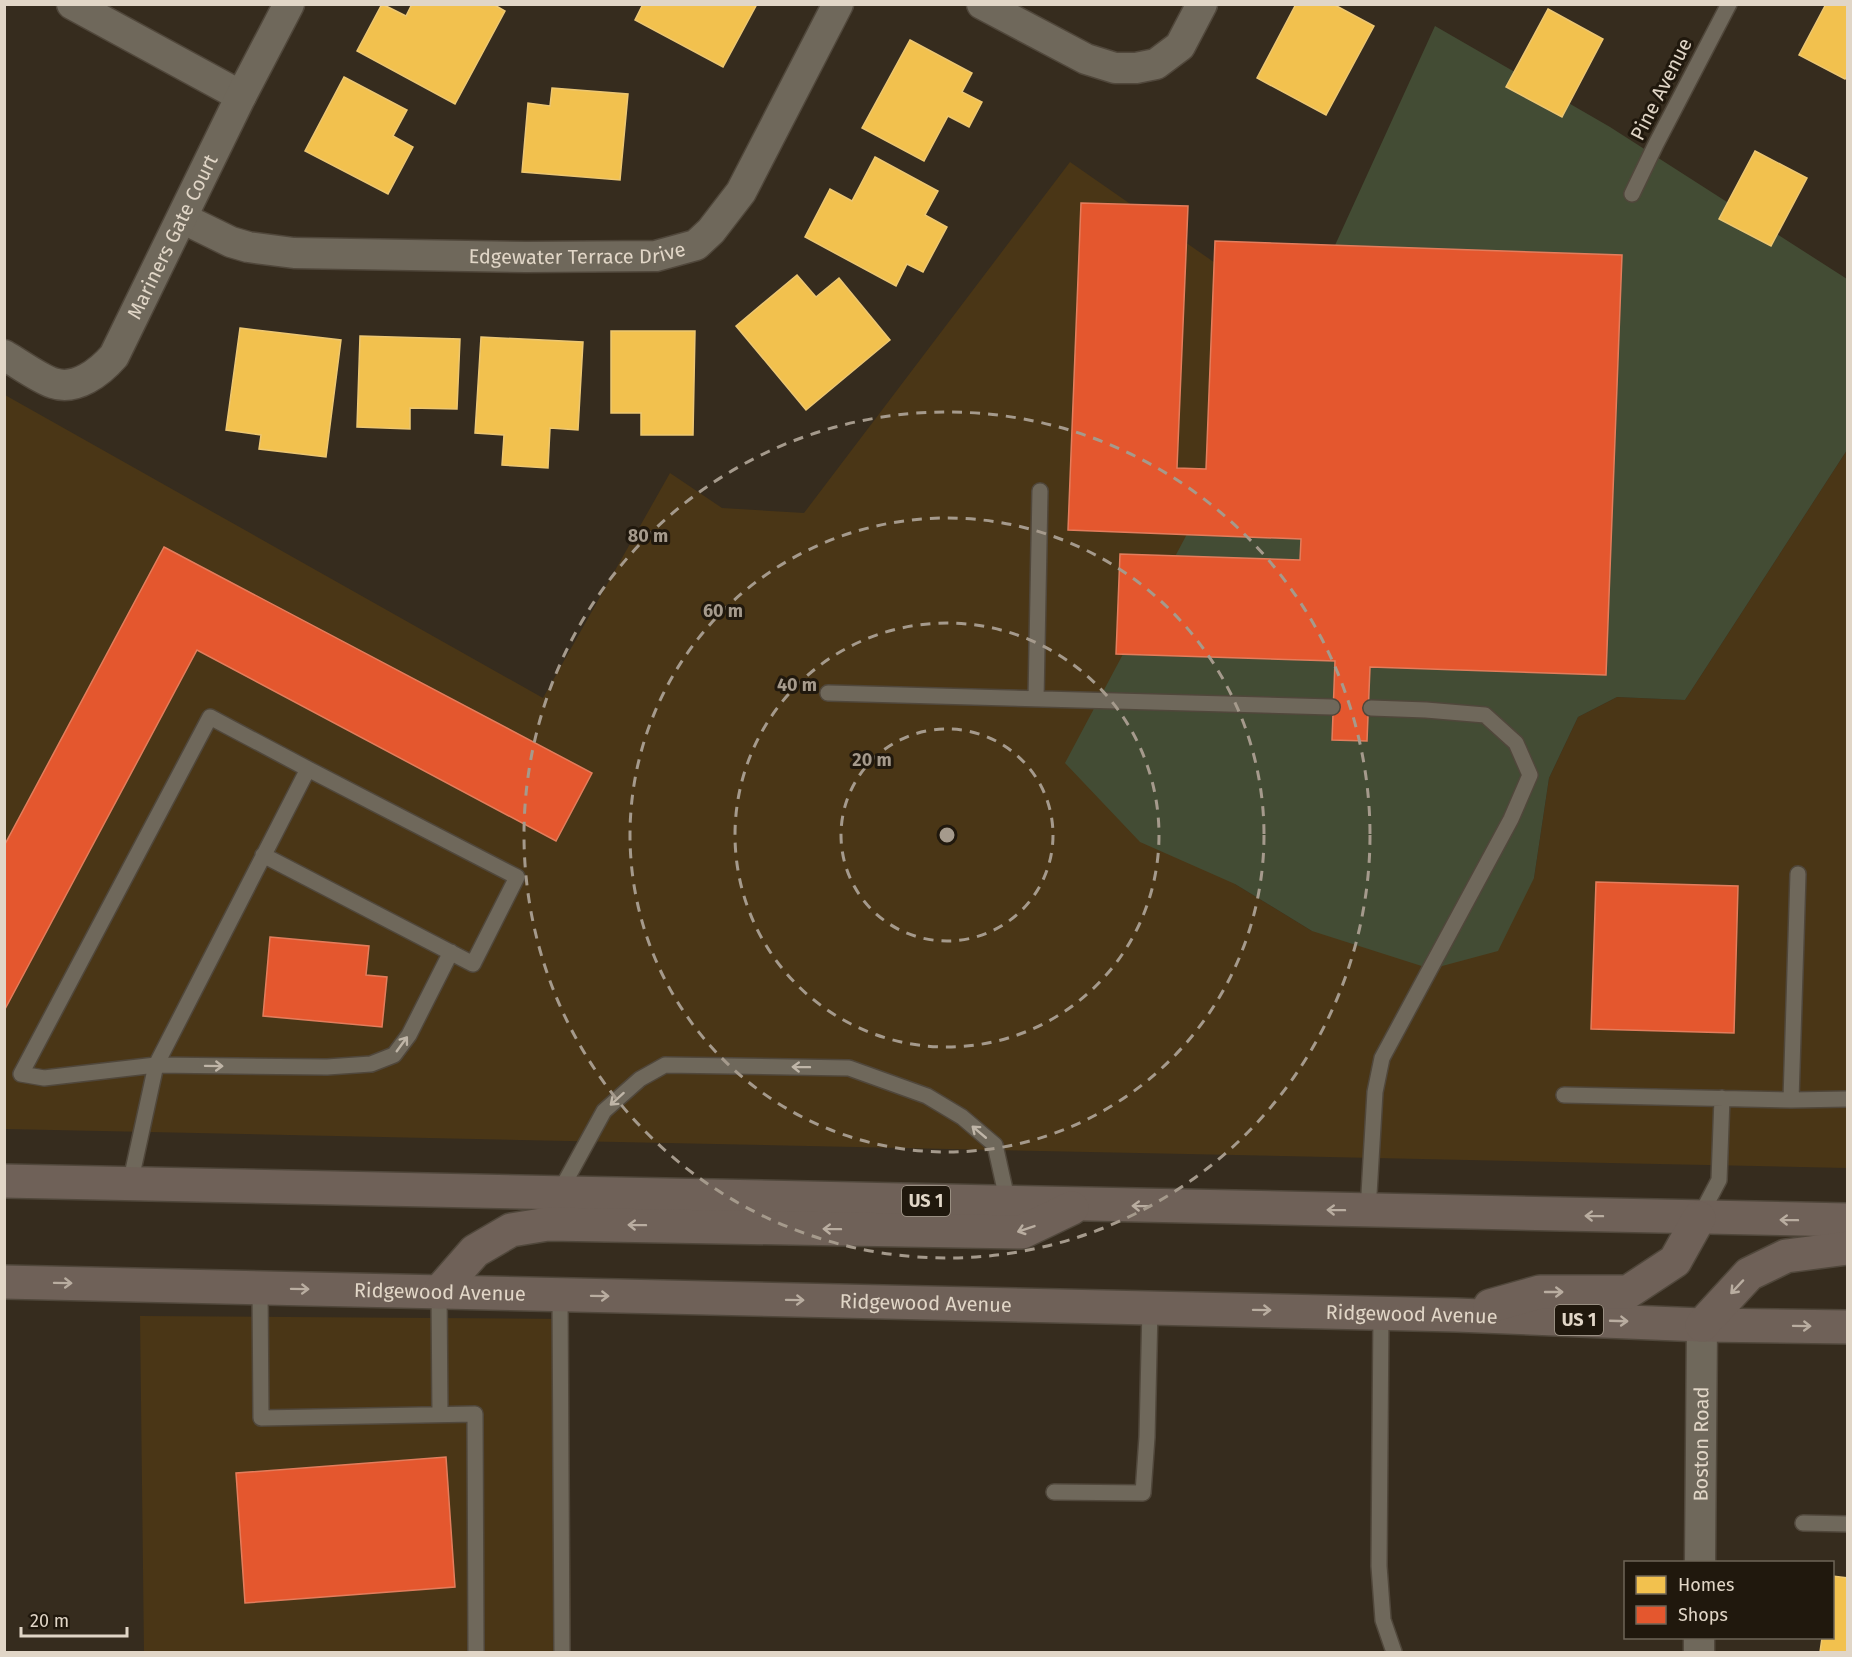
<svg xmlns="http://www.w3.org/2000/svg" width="1852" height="1657" viewBox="0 0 1852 1657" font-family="'Fira Sans',sans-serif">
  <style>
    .built { fill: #4a3616 }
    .green { fill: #434c34 }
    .homes { fill: #f2c14e; stroke: #edc772; stroke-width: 1.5 }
    .shops { fill: #e4572e; stroke: #e37d5c; stroke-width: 1.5 }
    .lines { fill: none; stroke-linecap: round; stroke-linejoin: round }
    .service-casing { stroke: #50473b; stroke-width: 18 }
    .minor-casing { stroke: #50473b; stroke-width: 33 }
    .primary-casing { stroke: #50473b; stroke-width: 36 }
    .service { stroke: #6f685b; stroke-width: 15 }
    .minor { stroke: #6f685b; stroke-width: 30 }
    .primary { stroke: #6f6158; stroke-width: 33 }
    .oneway { stroke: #bfb5a7 }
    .oneway2 { stroke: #b9ada0 }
    .ring { fill: none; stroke: #a59a8c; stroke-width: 3; stroke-dasharray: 10 8 }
    .labels { text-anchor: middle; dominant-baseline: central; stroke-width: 6; stroke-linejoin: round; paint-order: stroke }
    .shield { fill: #20180d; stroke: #a79d8f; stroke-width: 1.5 }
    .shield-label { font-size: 18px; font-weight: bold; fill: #e1d6c7 }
    .street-label { font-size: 20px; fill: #e1d6c7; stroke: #20180d }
    .centre { fill: #a59a8c; stroke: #20180d; stroke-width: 3 }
    .ring-label { font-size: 18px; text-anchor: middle; font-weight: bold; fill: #a59a8c; stroke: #20180d; stroke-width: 6; stroke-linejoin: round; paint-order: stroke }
  </style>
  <rect width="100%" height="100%" fill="#362c1e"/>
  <path class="built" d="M1070,162L1300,322L1235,884L1312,931L1534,878L1549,778L1578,717L1617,697L1685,700L1847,450V1168L5,1129V395L543,698L670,473L722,508L804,513Z
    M140,1316L568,1319L571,1652H144Z"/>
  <path class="green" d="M1435,26L1610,127L1847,279V450L1685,700L1617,697L1578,717L1549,778L1534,878L1498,951L1431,969L1312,931L1235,884L1140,842L1065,763L1300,322Z"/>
  <path class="homes" d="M382,4L406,16L412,4H493L505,11L455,104L357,51Z
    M643,4H757L723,67L635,20Z
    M1296,4H1333L1374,26L1326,115L1257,78Z
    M1826,4H1848V75L1845,79L1799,55Z
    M1548,9L1603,39L1562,117L1506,87Z
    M910,40L972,73L962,92L982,102L969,127L948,116L924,161L862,128Z
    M344,77L407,110L393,136L413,147L388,194L305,151Z
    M552,88L628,94L620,180L522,172L528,103L550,106Z
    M1755,151L1807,178L1771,246L1719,219Z
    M875,157L938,191L925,215L947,227L923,272L907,264L896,286L805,237L830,189L852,201Z
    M797,275L816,297L839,278L890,340L806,410L736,326Z
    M240,328L341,340L326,457L259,449L261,435L226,430Z
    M611,331H695L693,435H641V413H611Z
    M360,336L460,339L457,409L410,408V429L357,427Z
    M481,337L583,342L578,430L550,428L548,468L502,465L504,435L475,433Z
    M1832,1576L1848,1578V1652H1820L1822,1638H1832Z"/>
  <path class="shops" d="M1081,203L1188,206L1177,468L1206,469L1215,241L1622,255L1606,675L1370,667L1367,741L1332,740L1335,661L1116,654L1120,554L1300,560L1301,539L1068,530Z
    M164,547L592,773L556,841L197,650L4,1011V846Z
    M1596,882L1738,886L1734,1033L1591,1029Z
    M270,937L369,946L366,975L387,977L382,1027L263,1016Z
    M446,1457L455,1587L245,1603L236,1473Z"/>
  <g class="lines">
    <defs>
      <path id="service" d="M1632,194L1656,144L1729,4
        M828,693L1332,707
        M1036,699L1040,491
        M308,769L210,717L21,1074L44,1078L156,1065L327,1067L371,1064L394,1055L409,1035L451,952
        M1564,1095L1791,1100L1798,874
        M1791,1100L1848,1099
        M130,1184L156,1065L308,769L517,877L473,964L263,855
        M559,1193L604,1111L640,1079L665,1065L849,1068L927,1096L962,1117L995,1145L1008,1203
        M1368,1211L1375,1092L1382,1058L1511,819L1530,775L1516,743L1485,715L1426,710L1371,708
        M1699,1218L1719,1180L1722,1098
        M260,1288L261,1418L475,1414L476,1652
        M439,1292L440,1414
        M560,1295L562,1652
        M1381,1313L1379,1566L1383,1620L1394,1652
        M1054,1492L1143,1493L1147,1437L1150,1308
        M1803,1523L1848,1524"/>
      <g id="minor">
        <path d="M72,4L241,96"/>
        <path d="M982,4L1086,59L1115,68H1136L1156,64L1180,46L1202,4"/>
        <path id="s1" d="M182,218L231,242L248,247L294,253L526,257L656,256L696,245L711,231L741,192L838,4"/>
        <path id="s2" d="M4,355C18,363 40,379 53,383C76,391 100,372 114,356L241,96L289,4"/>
        <path id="s3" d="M1700,1562L1702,1325"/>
        <path d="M1699,1652V1638"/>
      </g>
      <g id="primary">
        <path d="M4,1181L1848,1220"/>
        <path id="s4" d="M4,1282L1456,1315L1702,1325L1848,1327"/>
        <path d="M439,1292L475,1251L511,1230L548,1224L1022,1232L1072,1208"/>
        <path d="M1490,1306L1540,1292H1628L1675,1261L1699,1218"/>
        <path d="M1702,1325L1749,1274L1786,1256L1848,1248"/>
      </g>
    </defs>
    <use href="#service" class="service-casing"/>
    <use href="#minor" class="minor-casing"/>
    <use href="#primary" class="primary-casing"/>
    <use href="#service" class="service"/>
    <use href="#minor" class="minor"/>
    <use href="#primary" class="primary"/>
  </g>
  <defs><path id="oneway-shaft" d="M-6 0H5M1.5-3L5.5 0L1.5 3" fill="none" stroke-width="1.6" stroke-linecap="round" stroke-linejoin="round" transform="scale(1.5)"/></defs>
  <g class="oneway">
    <use href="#oneway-shaft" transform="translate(402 1044) rotate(-54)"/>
    <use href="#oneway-shaft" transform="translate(214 1066) rotate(1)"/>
    <use href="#oneway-shaft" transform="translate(801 1067) rotate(-179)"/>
    <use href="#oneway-shaft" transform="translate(617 1099) rotate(138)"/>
    <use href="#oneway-shaft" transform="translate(979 1132) rotate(-140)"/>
  </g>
  <g class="oneway2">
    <use href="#oneway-shaft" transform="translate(1141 1206) rotate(-179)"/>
    <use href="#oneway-shaft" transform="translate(1336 1210) rotate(-179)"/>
    <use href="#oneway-shaft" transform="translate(1594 1216) rotate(-179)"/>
    <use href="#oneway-shaft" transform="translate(1789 1220) rotate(-179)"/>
    <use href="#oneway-shaft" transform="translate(637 1225) rotate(-179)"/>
    <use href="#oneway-shaft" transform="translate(832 1229) rotate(-179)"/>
    <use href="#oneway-shaft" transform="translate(1026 1229) rotate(161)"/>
    <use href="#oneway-shaft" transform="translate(63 1283) rotate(1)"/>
    <use href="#oneway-shaft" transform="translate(1737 1287) rotate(133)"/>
    <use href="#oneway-shaft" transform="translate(300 1289) rotate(1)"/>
    <use href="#oneway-shaft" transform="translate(1554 1292)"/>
    <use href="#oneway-shaft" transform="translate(600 1296) rotate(1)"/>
    <use href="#oneway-shaft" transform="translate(795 1300) rotate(1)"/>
    <use href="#oneway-shaft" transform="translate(1262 1310) rotate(1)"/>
    <use href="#oneway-shaft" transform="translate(1619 1321) rotate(2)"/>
    <use href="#oneway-shaft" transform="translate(1802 1326) rotate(1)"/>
  </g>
  <g class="ring">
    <circle cx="947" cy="835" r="106"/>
    <circle cx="947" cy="835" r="212"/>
    <circle cx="947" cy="835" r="317"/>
    <circle cx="947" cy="835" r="423"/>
  </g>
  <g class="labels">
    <g class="shield">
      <rect x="902" y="1186" width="48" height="30" rx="4.5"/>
      <rect x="1555" y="1305" width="48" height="30" rx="4.5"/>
    </g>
    <g class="shield-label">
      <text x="926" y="1201">US 1</text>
      <text x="1579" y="1320">US 1</text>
    </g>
    <g class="street-label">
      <text transform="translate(1661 89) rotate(-63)">Pine Avenue</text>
      <text stroke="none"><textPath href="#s2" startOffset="260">Mariners Gate Court</textPath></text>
      <text stroke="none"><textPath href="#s1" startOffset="402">Edgewater Terrace Drive</textPath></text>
      <text stroke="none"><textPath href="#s4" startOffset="436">Ridgewood Avenue</textPath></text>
      <text stroke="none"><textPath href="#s4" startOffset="922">Ridgewood Avenue</textPath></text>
      <text stroke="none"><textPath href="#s4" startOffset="1408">Ridgewood Avenue</textPath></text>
      <text stroke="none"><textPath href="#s3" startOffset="118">Boston Road</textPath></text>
    </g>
  </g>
  <circle cx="947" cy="835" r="9" class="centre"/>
  <g class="ring-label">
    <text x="648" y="542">80 m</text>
    <text x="723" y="617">60 m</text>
    <text x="797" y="691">40 m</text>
    <text x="872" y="766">20 m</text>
  </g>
  <rect width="1852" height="1657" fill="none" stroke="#e1d6c7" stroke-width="12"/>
  <rect x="1624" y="1561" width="210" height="78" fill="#20180d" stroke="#6d6457" stroke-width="1.5"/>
  <rect x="1636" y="1576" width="30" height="18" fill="#f2c14e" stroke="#6d6457" stroke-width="1.5"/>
  <text x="1678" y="1591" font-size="18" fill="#e1d6c7">Homes</text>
  <rect x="1636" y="1606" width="30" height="18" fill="#e4572e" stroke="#6d6457" stroke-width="1.5"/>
  <text x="1678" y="1621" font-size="18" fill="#e1d6c7">Shops</text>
  <path d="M21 1627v9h106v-9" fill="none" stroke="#e1d6c7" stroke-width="3"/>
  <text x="30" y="1627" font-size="18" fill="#e1d6c7" stroke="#20180d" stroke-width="4.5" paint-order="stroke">20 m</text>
</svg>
